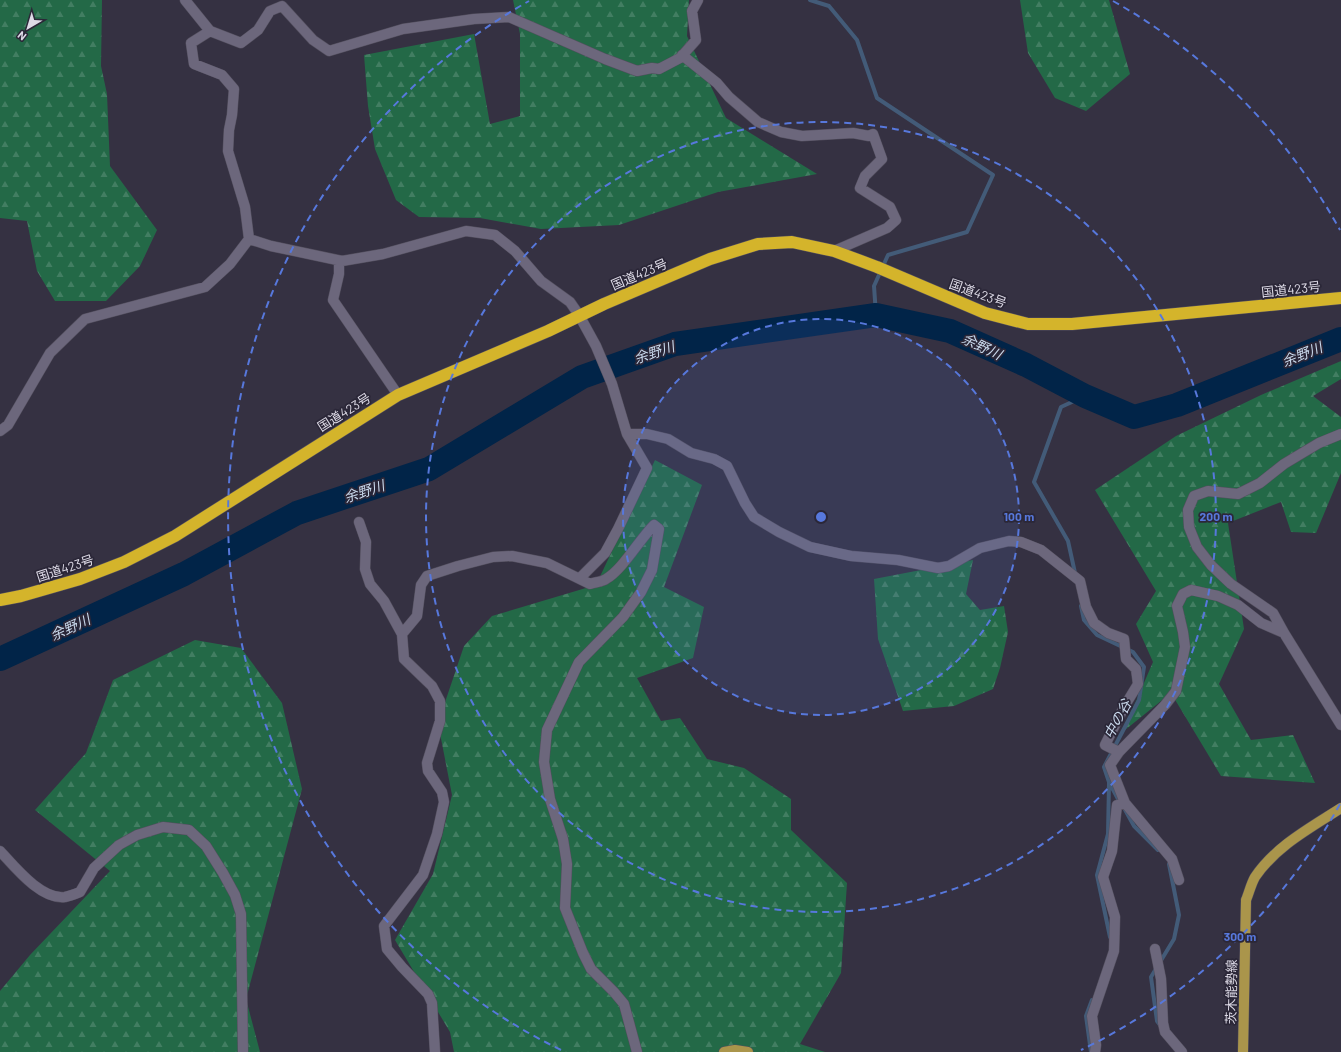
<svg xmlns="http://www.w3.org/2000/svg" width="1341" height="1052" viewBox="0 0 1341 1052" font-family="Barlow,'Noto Sans JP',sans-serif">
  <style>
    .forest { fill: url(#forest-firs) }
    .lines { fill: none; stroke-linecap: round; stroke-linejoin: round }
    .stream { stroke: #435b78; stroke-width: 4 }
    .river { stroke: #012448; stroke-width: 24 }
    .street-casing { stroke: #534f5e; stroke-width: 11 }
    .primary-casing { stroke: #534f5e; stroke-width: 11 }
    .highway-casing { stroke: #534f5e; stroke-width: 13 }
    .street { stroke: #6c677c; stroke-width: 10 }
    .primary { stroke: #aa954b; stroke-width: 10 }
    .highway { stroke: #d4b42b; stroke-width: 12 }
    .ring { fill: none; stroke: #5778dc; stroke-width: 2; stroke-dasharray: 7 5 }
    .labels { text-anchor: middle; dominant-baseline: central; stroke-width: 3.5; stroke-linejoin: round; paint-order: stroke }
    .street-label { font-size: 13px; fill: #dedbe7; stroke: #2b2738 }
    .water-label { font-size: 14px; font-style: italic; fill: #cadaed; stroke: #2b2738 }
    .centre { fill: #5778dc; stroke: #2b2738; stroke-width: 2 }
    .ring-label { font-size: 12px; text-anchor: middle; font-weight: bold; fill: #5778dc; stroke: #2b2738; stroke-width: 3.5; stroke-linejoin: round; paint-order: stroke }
  </style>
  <defs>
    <pattern id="forest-firs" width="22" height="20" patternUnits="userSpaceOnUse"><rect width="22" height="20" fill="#236947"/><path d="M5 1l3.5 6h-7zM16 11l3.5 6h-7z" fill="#427e62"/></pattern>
  </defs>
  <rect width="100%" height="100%" fill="#353142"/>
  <path class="forest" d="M0,0H102L101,66L107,94L110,166L157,230L140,266L106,301H55L37,271L27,221L0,218Z
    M513,0H689L687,36L726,118L817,174L718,192L619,225L541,229L480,218L419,217L396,200L375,149L368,106L364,55L474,34L490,124L520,116V34Z
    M1020,0H1109L1130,74L1086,111L1055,98L1028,53Z
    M1341,361V379L1313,396L1341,417V473L1316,533L1291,532L1281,502L1228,523L1244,629L1219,684L1251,740L1293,735L1315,783L1221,776L1171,693L1120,734L1137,699L1153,662L1136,624L1156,591L1095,490L1176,436L1261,395Z
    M655,460L702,485L664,587L704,607L693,658L637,678L661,721L680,718L707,759L744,768L791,799V830L847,883L841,973L800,1044L825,1052H454L450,1032L395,940L433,874L452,795L438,723L464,646L492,616L596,585Z
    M973,560L966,594L980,610L1004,606L1008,632L1000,668L993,689L954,706L903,711L878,639L874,579Z
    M195,640L241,648L282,703L302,789L246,999L260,1052H0V991L30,955L110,871L35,810L86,753L113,680Z"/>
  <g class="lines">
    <path class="stream" d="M810,0L829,6L857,40L877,98L993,175L967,232L888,255L874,286L876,315
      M1075,573L1068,541L1034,482L1061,407L1085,396
      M1081,606L1084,620L1097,635L1133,652L1144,667L1139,700L1104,767L1109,782L1118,799
      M1109,783L1108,834L1097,875L1110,937
      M1123,806L1134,826L1158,850
      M1160,1025L1157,1021L1151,977L1174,939L1179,915L1169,864
      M1091,1052L1086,1016L1092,1000"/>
    <path class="river" d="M0,659L184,574L297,513L429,469L582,377L675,344L876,315L950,331L1026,365L1085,396L1134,417L1177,405L1341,339"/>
    <defs>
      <path id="street" d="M185,0L210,31L241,43L258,30L270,11L282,6L313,40L329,51L403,29L474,19L509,17L605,59L637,71L652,68L659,69L680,58L696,40L692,11L698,0
        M682,55L717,83L729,97L758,122L781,132L802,136L853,133L869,136L873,134L882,159L865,176L860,188L890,207L896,220L887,228L834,251
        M249,239L271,246L342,261L383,254L466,231L495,235L515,251L541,281L570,302L579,315L596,346L612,384L627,434L647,468L618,529L605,553L580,578
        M339,261V274L333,300L398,395
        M0,431L8,425L50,353L85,319L205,287L230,264L249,239L245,207L228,151L229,130L232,115L234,89L222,75L194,64L191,43L210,31
        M627,434H647L668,439L691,453L714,459L727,466L745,503L754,517L779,532L810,547L851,556L898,560L938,568L949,566L980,548L1009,541L1021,542L1041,550L1080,581L1086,607L1094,623L1108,633L1124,639L1126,659L1136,669L1138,684L1124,707L1105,745L1119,752
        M1341,434L1319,443L1284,464L1260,483L1238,494L1208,491L1194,496L1188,510L1189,527L1197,547L1211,565L1231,584L1273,613L1284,633L1341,725
        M359,522L366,542L365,569L370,584L384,601L402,634L404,659L432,686L440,701V721L427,763L428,771L442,792L444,802L437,834L423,875L384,926L387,949L402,967L428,994L432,1003L435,1052
        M402,634L417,616L421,585L427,576L458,566L493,557L512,556L547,563L590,584C595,582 602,582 606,579C623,569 639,540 654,525L659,529L652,570L641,592L623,617L579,662L547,730L544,762L550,799L563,839L567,864L565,908L583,953L591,969L614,992L624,1004L637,1052
        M0,851C15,867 41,900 65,897C70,896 75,894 80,892L94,868L119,845L137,835L163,827L189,830L206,846L223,873L235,895L241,914L243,1052
        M1179,880L1172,859L1125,803L1110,765L1119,752L1165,705L1176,691L1185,647L1183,632L1177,606L1183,594L1191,590L1218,596L1238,605L1261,623L1284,633
        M1155,949L1161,979L1163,1023L1165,1032L1182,1052
        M1095,1052L1096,1045L1092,1016L1114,951L1115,917L1103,877L1112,851L1117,805L1125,803"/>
      <path id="primary" d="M724,1052L735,1050L748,1052
        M1243,1052L1246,900C1249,893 1251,884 1255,877C1276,846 1310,828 1341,808"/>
      <path id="highway" d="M0,600L21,596L80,579L124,562L175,536L398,395L548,331L604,304L710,259L758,244L792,242L834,251L877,267L985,313L1028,324H1072L1341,298"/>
    </defs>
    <use href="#street" class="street-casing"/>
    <use href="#primary" class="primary-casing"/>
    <use href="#highway" class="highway-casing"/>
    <use href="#street" class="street"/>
    <use href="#primary" class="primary"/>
    <use href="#highway" class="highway"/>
  </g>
  <circle cx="821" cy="517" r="198" fill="#5778dc" fill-opacity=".12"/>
  <g class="ring">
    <circle cx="821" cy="517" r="198"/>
    <circle cx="821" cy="517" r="395"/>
    <path d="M1340 804A593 593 0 0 1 1081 1050M561 1050A593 593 0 0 1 529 1M1113 1A593 593 0 0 1 1340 230"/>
  </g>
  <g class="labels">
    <g class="street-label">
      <text transform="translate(639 274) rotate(-23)">国道423号</text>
      <text transform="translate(1291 289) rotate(-6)">国道423号</text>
      <text transform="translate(978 293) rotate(20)">国道423号</text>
      <text transform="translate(344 412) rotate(-32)">国道423号</text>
      <text transform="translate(65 568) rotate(-18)">国道423号</text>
      <text transform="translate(1231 992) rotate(-89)">茨木能勢線</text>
    </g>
    <g class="water-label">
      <text transform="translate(982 346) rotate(25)">余野川</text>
      <text transform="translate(654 352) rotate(-18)">余野川</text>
      <text transform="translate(1302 354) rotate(-22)">余野川</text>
      <text transform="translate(364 491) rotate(-18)">余野川</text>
      <text transform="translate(70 627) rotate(-25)">余野川</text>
      <text transform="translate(1117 719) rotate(-62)">中の谷</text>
    </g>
  </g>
  <circle cx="821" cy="517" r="6" class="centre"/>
  <g class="ring-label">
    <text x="1019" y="521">100 m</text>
    <text x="1216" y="521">200 m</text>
    <text x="1240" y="941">300 m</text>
  </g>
  <g transform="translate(28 28) rotate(218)" stroke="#2b2738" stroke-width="3" paint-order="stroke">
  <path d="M0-3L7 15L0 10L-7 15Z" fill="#dedbe7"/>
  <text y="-6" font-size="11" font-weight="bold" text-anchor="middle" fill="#dedbe7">N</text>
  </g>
</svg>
